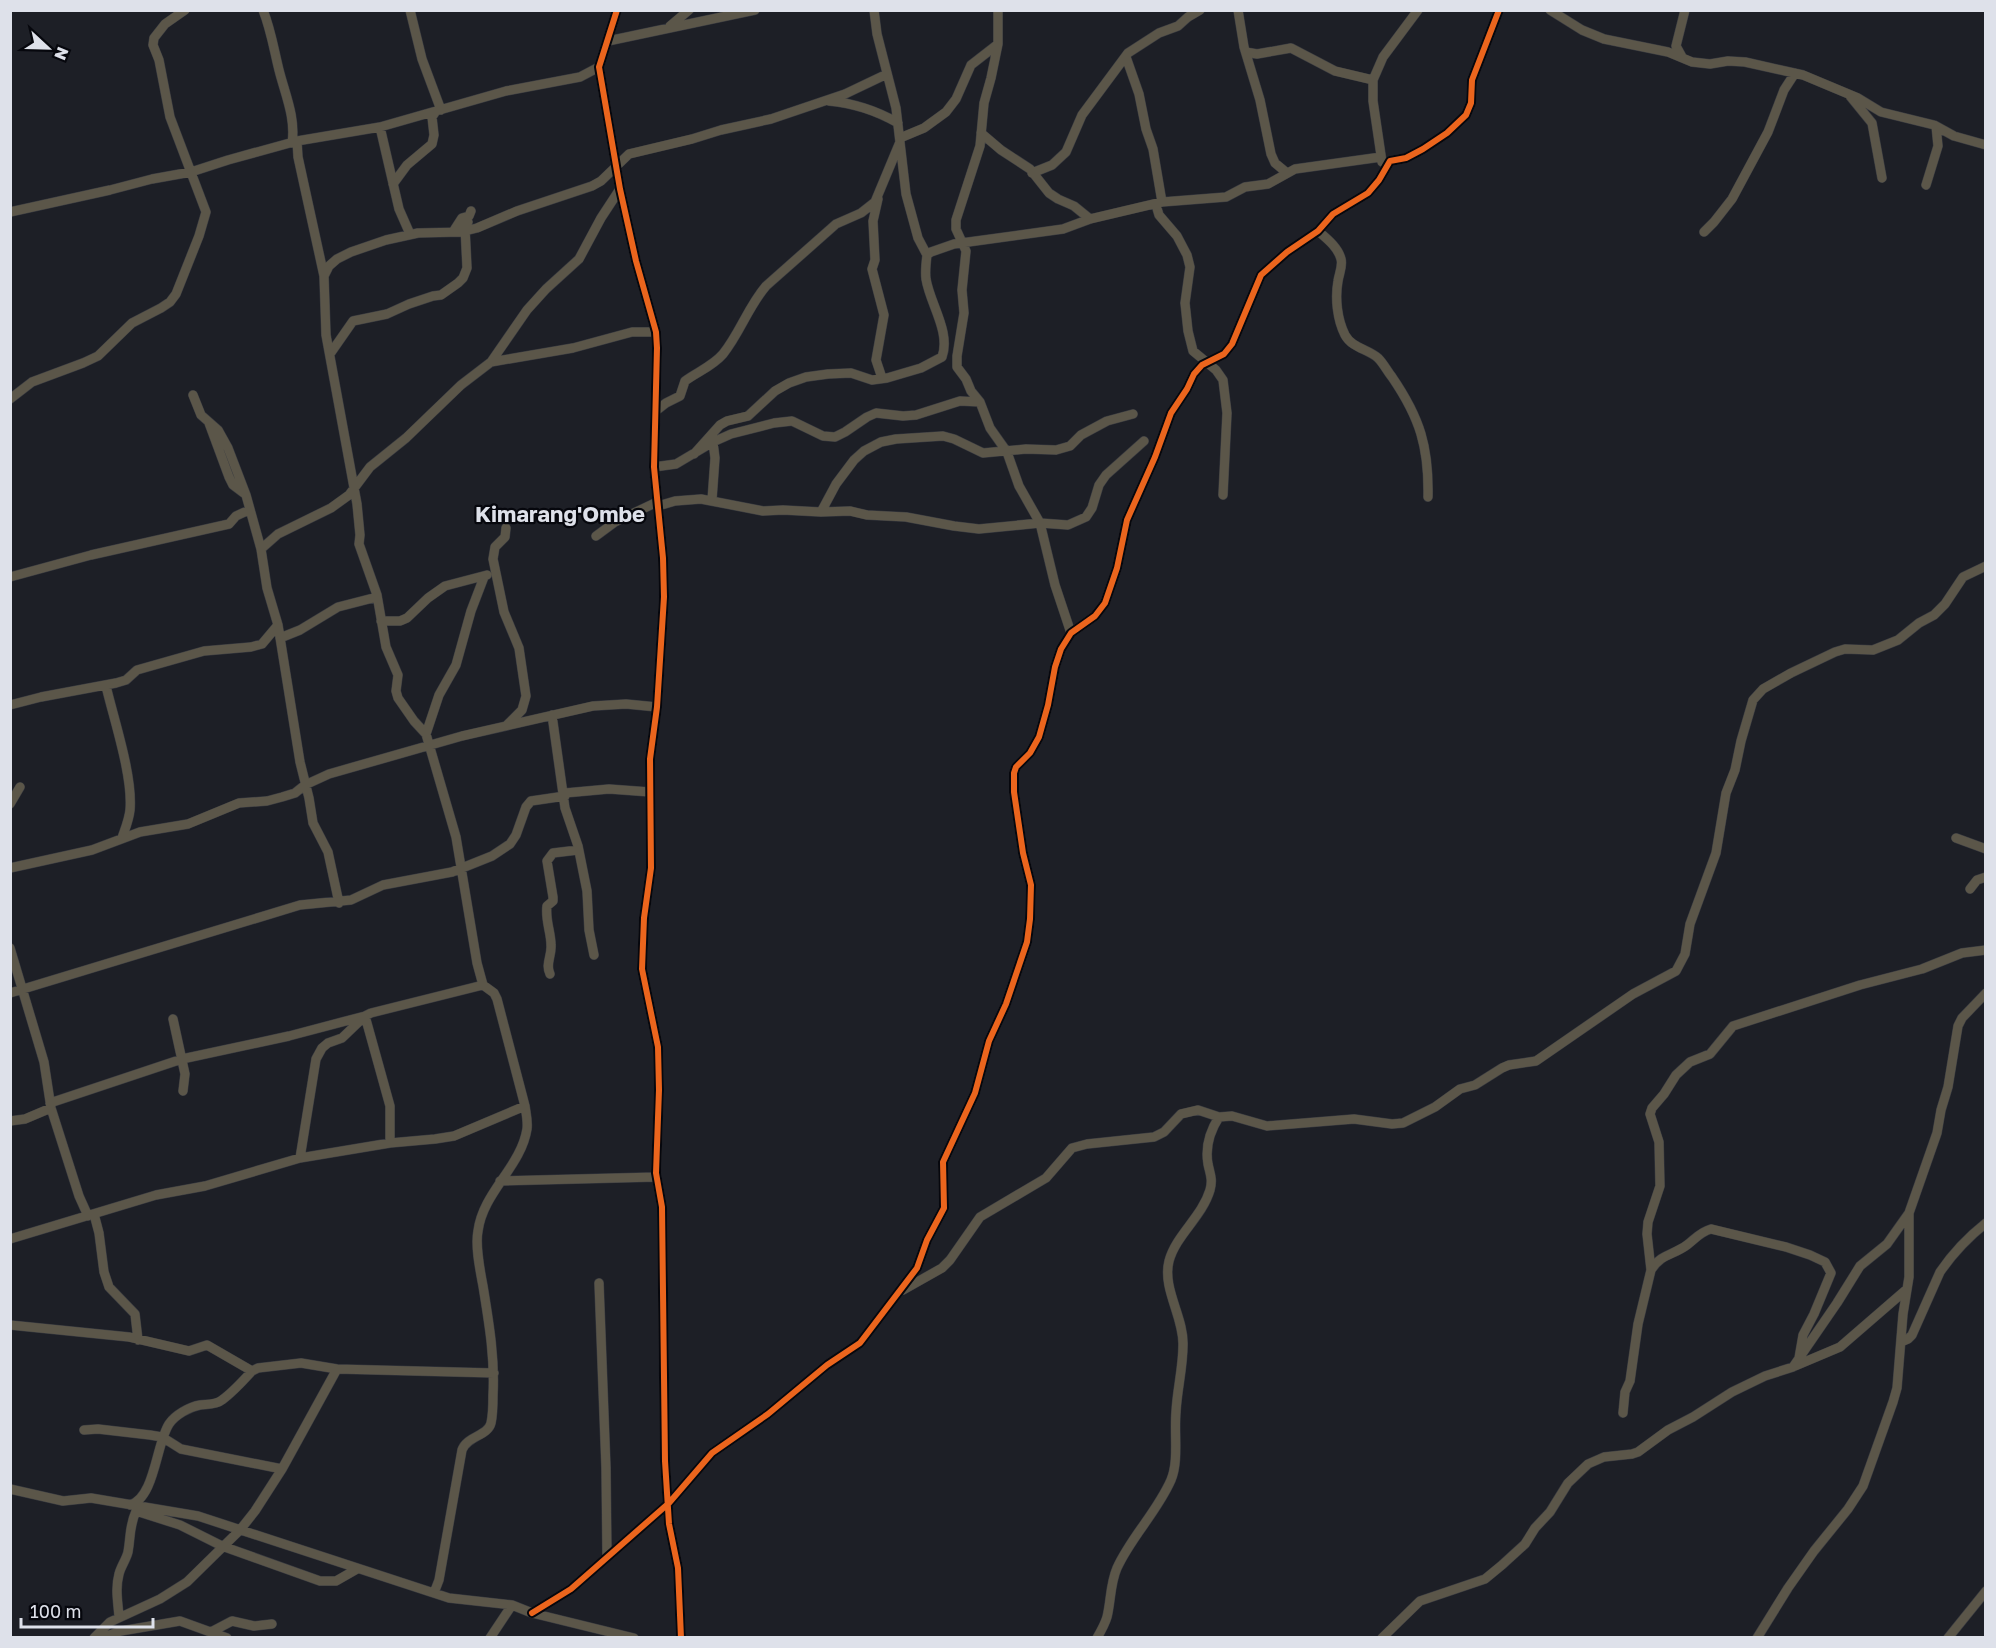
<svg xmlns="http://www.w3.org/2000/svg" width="1996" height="1648" viewBox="0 0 1996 1648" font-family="'Golos Text',sans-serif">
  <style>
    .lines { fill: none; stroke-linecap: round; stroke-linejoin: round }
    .minor-casing { stroke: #393b41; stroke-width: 10 }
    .minor { stroke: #5b5649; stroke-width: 9 }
    .cycleway-casing { stroke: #06070d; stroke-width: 10 }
    .cycleway { stroke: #eb651d; stroke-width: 6 }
    .labels { text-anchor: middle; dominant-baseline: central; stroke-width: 4.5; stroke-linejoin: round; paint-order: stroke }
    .quarter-label { font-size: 22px; font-weight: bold; fill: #dee1ea; stroke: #06070d }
  </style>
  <rect width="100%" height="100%" fill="#1d1f26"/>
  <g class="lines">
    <defs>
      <path id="minor" d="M263,10C271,30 274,50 279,70C285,94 296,118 292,143
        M410,10L422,59L441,110
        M617,10L599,67L620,189L636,261L656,332L657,348L654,467L663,558L664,597L657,707L650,759L651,868L644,918L642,969L658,1047L659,1090L656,1173L662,1207L665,1461L669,1524L678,1568L681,1638
        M874,10L877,34L896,108L906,194L918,238L927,255
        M998,10V44L991,78L984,103L980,146L956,220V229L966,251L962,290L964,313L957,356V367L966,379L971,391L980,402L990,428L1007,452L1019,486L1040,523L1055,585L1071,633
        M1238,10L1244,47L1260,100L1271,154L1275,163L1287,173
        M1550,10L1582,30L1604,39L1668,52L1692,62L1710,64L1728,61L1745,62L1803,75L1858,98L1881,112L1934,125L1954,136L1986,145
        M670,26L689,10
        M608,41L755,10
        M1246,52L1257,54L1291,48L1335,71L1373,80
        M1126,57L1139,94L1146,129L1153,149L1162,202
        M1682,57L1676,46L1685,10
        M1850,96L1872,123L1882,178
        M829,101C852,103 877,111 898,123
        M380,127L399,209L410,234
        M981,133L1001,150L1030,169L1049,193L1058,199L1074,206L1090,219
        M900,138L924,128L946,112L956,99L971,65L998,44
        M297,141L298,157L324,276L326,335L357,504L360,535L359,544L377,595L386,647L398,675L396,691L398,698L414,721L426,734L456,837L477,963L483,985L494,993L497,999L525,1106C526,1113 528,1121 527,1129C521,1167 483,1192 478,1231C475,1246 480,1270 483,1286C489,1323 495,1358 493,1395C493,1404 493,1414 491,1423C488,1436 467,1436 462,1450L439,1580L434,1593
        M1382,162L1373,101V80L1383,57L1418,10
        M1032,173L1052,165L1066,152L1082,115L1128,53L1159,33L1178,26L1188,17L1200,10
        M393,184L407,165L432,144L434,135L432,117L436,111
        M1926,185L1938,146L1936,126
        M878,199L873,221L875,260L872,269L884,315L876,360L882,378
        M1156,205L1159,215L1177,236L1187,255L1190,267L1185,303L1188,331L1193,351L1216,370L1223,380L1227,413L1223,495
        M10,212L110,190L152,179L191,172L228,160L297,141L380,127L506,91L580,77L599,67
        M1318,231C1326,238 1338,247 1341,259C1343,266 1339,274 1338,281C1335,298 1337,319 1345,335C1352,348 1368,349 1378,358C1384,364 1387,371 1392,377C1420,418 1429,447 1428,497
        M453,232L462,218L469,216L471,211
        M1704,232L1714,222L1732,199L1768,132L1784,90L1795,73
        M324,276L329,266L337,259L351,252L386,240L418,233L461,232L477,228L517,211L592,186L601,181L629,154L692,139L721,130L771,119L845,94L887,74
        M330,354L353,321L387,314L409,304L433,296L441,295L458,283L463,278L467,268L465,227L468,222
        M491,362L573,348L632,332H656
        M193,395L201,415L218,430L228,448L246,495L261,549L267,588L278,625L300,762L309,798L313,823L328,852L339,903
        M10,399L32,382L83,363L98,356L132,323L161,308L170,302L176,294L199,236L206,212L170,117L159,60L153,45L154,38L165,24L185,10
        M657,410L666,403L680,396L685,381C697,372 713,366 723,354C740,333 748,307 766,286L836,224L861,213L875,202L900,142
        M209,423L229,477L233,485L245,494
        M694,454L720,425L727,421L748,416L775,391L789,383L806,377L828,374L851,373L872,380L887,378L921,368L942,357C951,332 930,304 926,279C925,271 926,263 927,255L931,252L954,244L1063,229L1090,219L1162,202L1226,197L1245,187L1268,184L1295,169L1381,157
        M654,467L676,464L713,442L731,434L774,423L792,421L823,436L835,437L845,432L867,417L876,413L903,416L916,415L960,401L980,402
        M712,500L715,458L713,442
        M658,506L675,501L701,499L763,511L783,510L821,512L850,511L867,515L906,517L954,526L979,529L1040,523L1068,525L1086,517L1092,508L1099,485L1106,475L1144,441
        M821,512L836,484L854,460L864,451L881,442L896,439L943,436L954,439L983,453L1026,449L1056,450L1070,446L1081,435L1107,421L1133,414
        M506,528L505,537L495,547L493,559L504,612L519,648L526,696L522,710L507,725
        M596,536L615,522L657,502
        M261,549L278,534L331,508L349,495L370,467L406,438L461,385L491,362L527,310L546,289L579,259L601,218L620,189
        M10,577L91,555L229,524L236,516L249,510
        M381,621H400L407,618L428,598L445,586L487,575
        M280,638L300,630L338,607L377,597
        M106,686C114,720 133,776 130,810C129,820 125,829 122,838
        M10,705L41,697L116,683L126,680L137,670L204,651L251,647L262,644L278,625
        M552,715L565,808L578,846L587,891L589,930L594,955
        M426,734L439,695L456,665L471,611L484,577
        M565,793L609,789L650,792
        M10,804L20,787
        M1956,838L1986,849
        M10,868L92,850L140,832L188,824L239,803L267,801L282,797L295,793L305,785L329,774L462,736L593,706L626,704L657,707
        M1970,889L1977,880L1986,877
        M10,948L44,1062L51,1108L79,1196L88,1216
        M550,974C545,964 552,956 551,945C551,932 545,920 547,906L553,901V897L547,861L553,853L578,850
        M10,993L300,905L351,900L383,885L452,872L492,856L510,844L516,835L526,807L531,801L565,796
        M173,1019L185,1074L183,1091
        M50,1103L182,1059L289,1036L365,1016L390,1106V1143
        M10,1121L25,1119L51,1108
        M300,1158L316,1059L322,1048L328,1043L342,1038L365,1016L371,1013L483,985
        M500,1181L656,1177
        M94,1214L99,1233L104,1272L109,1287L135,1314L138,1340
        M10,1239L156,1195L205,1186L300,1158L390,1143L435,1139L454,1136L525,1106
        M1651,1270C1662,1253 1672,1256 1687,1245C1695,1239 1700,1232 1711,1229L1786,1247L1810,1255L1825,1262L1831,1273L1814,1314L1803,1335L1799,1358
        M599,1283L606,1468L607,1557
        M903,1290L942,1268L950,1260L980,1217L1046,1178L1072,1148L1087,1144L1154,1137L1164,1132L1181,1114L1198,1110L1219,1117L1232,1116L1267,1126L1354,1119L1392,1124L1403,1123L1435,1107L1460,1089L1475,1085L1502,1068L1509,1065L1536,1061L1633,994L1676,971L1685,954L1690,924L1716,853L1726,793L1735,770L1741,741L1753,700L1763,689L1791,673L1835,652L1845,649L1873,650L1898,640L1919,623L1934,615L1945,604L1963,577L1986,566
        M10,1325L129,1337L189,1351L207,1345L252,1371
        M1901,1342L1908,1339L1912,1335L1940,1272C1953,1253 1967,1238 1986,1223
        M1795,1366L1840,1347L1907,1289
        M1623,1413L1625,1392L1630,1381L1638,1324L1651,1270L1647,1234L1648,1222L1660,1186L1659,1142L1650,1114L1652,1108L1664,1094L1676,1075L1690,1062L1710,1054L1733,1026L1860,985L1922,969L1962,953L1986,950
        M84,1430L98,1429L150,1435L162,1437L181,1449L282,1469
        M10,1489L63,1501L91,1498L198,1516L449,1598L512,1605L532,1613L634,1638
        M130,1505C155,1498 156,1444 169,1424C175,1415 189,1407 200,1405C207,1404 216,1405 222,1400C233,1392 243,1381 252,1371L258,1368L301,1363L337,1369L494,1373
        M136,1511L180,1525L222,1546L320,1581H336L357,1569
        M532,1613L571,1589L669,1503L712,1453L768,1414L827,1365L860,1343L917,1268L927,1240L944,1208L943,1162L975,1093L989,1041L1006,1004L1027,942L1030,919L1031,885L1023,853L1014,792V773L1016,767L1030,753L1039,737L1048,705L1055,667L1061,649L1071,633L1095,616L1105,603L1117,568L1127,520L1155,457L1171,413L1187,389L1194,374L1202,365L1224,354L1232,344L1261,275L1287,252L1318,231L1333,214L1368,193L1379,180L1390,161L1406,158L1423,149L1447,133L1466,115L1471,103L1472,80L1499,10
        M119,1617C118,1602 115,1589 119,1574C121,1566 126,1560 128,1552C131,1535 129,1527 136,1511
        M211,1632L232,1621L254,1626L272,1624
        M94,1638L110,1622L160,1599L187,1582L240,1530L255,1511L282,1469L337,1369
        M101,1638L121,1631L180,1621L227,1638
        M490,1638L512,1605
        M1097,1638C1101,1631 1105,1624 1107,1617C1111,1601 1110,1584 1117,1568C1131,1537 1157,1512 1171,1480C1179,1461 1174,1434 1176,1412C1177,1390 1183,1368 1183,1345C1184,1317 1162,1289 1169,1261C1176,1235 1202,1217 1210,1190C1213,1179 1210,1174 1208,1164C1205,1147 1210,1131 1219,1117
        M1382,1638L1420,1601L1485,1579L1502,1565L1525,1544L1535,1528L1550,1512L1568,1483L1588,1464L1604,1457L1632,1454L1638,1452L1668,1430L1693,1417L1732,1392L1765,1376L1793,1367L1837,1303L1860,1266L1887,1244L1909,1213
        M1757,1638L1788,1588L1814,1551L1848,1509L1863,1486L1893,1402L1897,1388L1903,1314L1909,1277V1213L1937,1133L1941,1110L1948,1087L1958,1026L1962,1018L1986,993
        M1948,1638L1986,1591"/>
    </defs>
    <use href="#minor" class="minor-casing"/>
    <use href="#minor" class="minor"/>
    <defs>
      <path id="cycleway" d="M617,10L599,67L620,189L636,261L656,332L657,348L654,467L663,558L664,597L657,707L650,759L651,868L644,918L642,969L658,1047L659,1090L656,1173L662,1207L665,1461L669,1524L678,1568L681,1638
        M532,1613L571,1589L669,1503L712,1453L768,1414L827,1365L860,1343L917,1268L927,1240L944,1208L943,1162L975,1093L989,1041L1006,1004L1027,942L1030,919L1031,885L1023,853L1014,792V773L1016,767L1030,753L1039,737L1048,705L1055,667L1061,649L1071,633L1095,616L1105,603L1117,568L1127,520L1155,457L1171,413L1187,389L1194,374L1202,365L1224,354L1232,344L1261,275L1287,252L1318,231L1333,214L1368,193L1379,180L1390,161L1406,158L1423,149L1447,133L1466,115L1471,103L1472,80L1499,10"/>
    </defs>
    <use href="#cycleway" class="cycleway-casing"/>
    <use href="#cycleway" class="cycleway"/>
  </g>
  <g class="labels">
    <g class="quarter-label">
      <text x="560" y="513">Kimarang'Ombe</text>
    </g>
  </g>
  <rect width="1996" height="1648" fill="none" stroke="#dee1ea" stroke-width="24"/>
  <g transform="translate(48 48) rotate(112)" stroke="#06070d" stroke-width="4.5" paint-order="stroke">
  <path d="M0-4.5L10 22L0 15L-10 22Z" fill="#dee1ea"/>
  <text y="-9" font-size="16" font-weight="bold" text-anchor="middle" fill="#dee1ea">N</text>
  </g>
  <path d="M21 1618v9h132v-9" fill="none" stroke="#dee1ea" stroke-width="3"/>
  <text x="30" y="1618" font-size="18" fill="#dee1ea" stroke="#06070d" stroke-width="4.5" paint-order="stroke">100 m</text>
</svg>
